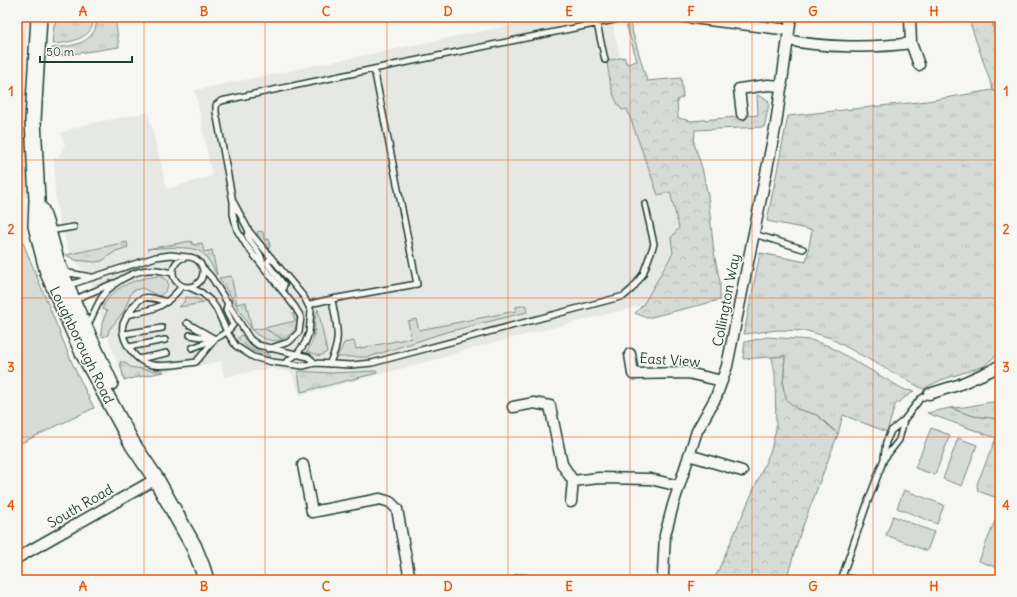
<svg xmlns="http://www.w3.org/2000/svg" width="1017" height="597" viewBox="0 0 1017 597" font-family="Delius,sans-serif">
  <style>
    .built { fill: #e6e8e4 }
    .grass { fill: url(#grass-tufts); stroke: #7a8c85 }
    .forest { fill: url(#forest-crowns); stroke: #7a8c85 }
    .garden { fill: #d6dbd6; stroke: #7a8c85 }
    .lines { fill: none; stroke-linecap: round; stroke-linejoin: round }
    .lane-casing { stroke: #1f3d34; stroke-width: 8 }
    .street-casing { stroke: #1f3d34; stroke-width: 13 }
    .primary-casing { stroke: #1f3d34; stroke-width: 18 }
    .lane { stroke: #f6f6f2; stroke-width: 5 }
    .street { stroke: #f6f6f2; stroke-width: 10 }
    .primary { stroke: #f6f6f2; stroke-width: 15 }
    .grid { fill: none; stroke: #e8590c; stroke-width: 1; stroke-opacity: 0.55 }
    .labels { text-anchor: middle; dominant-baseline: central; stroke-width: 3; stroke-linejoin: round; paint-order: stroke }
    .street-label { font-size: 14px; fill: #1f3d34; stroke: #f6f6f2 }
    .neatline { fill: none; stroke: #e8590c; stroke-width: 1.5 }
    .grid-label { font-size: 13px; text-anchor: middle; font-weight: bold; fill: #e8590c }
  </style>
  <defs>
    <pattern id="grass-tufts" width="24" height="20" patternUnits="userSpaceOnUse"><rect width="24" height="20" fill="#d6dbd6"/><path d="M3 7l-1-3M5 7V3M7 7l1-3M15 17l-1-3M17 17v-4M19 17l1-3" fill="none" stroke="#b7bdb8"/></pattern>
    <pattern id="forest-crowns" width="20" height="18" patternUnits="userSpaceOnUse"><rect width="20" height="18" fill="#d6dbd6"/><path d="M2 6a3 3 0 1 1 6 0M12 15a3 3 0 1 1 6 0" fill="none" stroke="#b7bdb8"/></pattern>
  </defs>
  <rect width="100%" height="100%" fill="#f6f6f2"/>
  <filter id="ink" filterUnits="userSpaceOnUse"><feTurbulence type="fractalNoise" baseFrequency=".025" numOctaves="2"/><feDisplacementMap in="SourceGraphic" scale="8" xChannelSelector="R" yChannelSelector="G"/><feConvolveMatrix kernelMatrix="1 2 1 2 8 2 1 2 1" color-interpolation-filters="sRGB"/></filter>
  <g filter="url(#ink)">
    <path class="built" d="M17,17H27L24,79L28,197L17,198Z
      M550,17H618L619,24L613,25L620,58L607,61L627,109L658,195L670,192L679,228L671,238L673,253L643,305L462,351L449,356L300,395L292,373L272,368L224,377L221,361L124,380L106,332L91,283L68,249L59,219L55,194L54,158H58L65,145L61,133L83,125L148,112L167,189L212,176L195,90Z"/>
    <path class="grass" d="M61,17H94C93,20 93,24 92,27C85,41 65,43 52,44L54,24Z
      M97,17H115L119,47L52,57V48C73,46 97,44 97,17Z
      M992,17H1000V36L993,28Z
      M993,90L1000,95V352L984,366L941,380L923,389L828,337L807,331L778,330L744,334L760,253L806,262L812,230L767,221L788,116L927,101Z
      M258,231L263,232L264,240L269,239L270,247L267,248L257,235Z
      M191,241L193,245L202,243L204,252L212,250L217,275C213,268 208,257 201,252C190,245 160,248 147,249Z
      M127,242L128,247L116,251L102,261L95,262L75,260L66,255Z
      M231,276L237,304L246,302L252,330L219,278Z
      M186,297L198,299L204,303L179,307L184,302Z
      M293,313L296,314C300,327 293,334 282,339L264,328L295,321Z
      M242,335C249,346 258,351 270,355L269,357C256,354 247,348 238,338Z
      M767,337L811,340L829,346L905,390L914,391L895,405L887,432L843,415L838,434L817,415L797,409L785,399L783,386L785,356L743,359L745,342Z
      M120,362H125L130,367L164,372L124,380Z
      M298,371L331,373L377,371V373L301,392Z
      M950,408L974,416L1000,419V499L978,491L977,484L996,438L927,413Z"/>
    <path class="forest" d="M624,17H628L647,81L681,78L683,97L677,100L678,118L691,121L758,115L757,95L768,100L769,104L764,127L695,130L694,143L702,168L708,196L714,253L720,282V300L647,318L635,313L643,305L673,253L671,238L679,228L670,192L658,195L627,109L622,110C611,97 609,77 607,61L624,57L627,64L637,61Z
      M968,17H992L993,28L1000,36V95L993,90Z
      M785,356L783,386L786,399L797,409L817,415L838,434L801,531L786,580H714L771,450L776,429L775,375L772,357Z
      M992,402L1000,403V419L974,416L950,408L965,407Z"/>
    <path class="garden" d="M17,228L73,365L94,408L17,445Z
      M158,276L165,279L168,282C168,289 165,293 159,296L142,288L132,291L124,311L109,330L108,335L103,337L101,334L102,323L107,311L102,309C112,286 135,279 158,276Z
      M526,305L527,312L443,333L369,357H337L344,343L354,341L356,349L411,338L408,321L416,319L419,330L516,311V307Z
      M318,309L327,352L320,356L307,351C310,346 313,342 314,336C315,327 313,317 318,309Z
      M264,328L282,339C273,344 258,337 252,330Z
      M931,428L950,435L935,475L915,468Z
      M958,438L977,445L962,486L943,479Z
      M904,490L944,505L937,524L897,508Z
      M893,516L934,532L927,551L886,535Z
      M995,521L1000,523V563L998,568L979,561Z"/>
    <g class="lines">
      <defs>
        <path id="lane" d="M597,24L605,60
          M374,69L614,20
          M234,203L249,231L304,297L311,311L309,333L305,343L297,354L285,363
          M49,231L74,227
          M249,231L247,235C252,247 262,251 263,265
          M754,234L803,249
          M271,257L267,263L284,285L282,290
          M173 272a15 15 0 1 1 30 0a15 15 0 1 1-30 0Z
          M203,268L212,278L250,339L258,345L308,357L315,363
          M64,271L69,273L91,277
          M69,285L156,257L171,255L187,257
          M182,286C164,309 154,309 127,315C126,318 124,321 123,324C120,341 136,363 153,365C168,367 182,364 196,362L215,339
          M189,287L202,293L211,301L216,308L227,332L236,346L253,357L272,362L303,366L315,363L351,365L372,363L624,296L633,288L643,274L654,244L645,204
          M73,300L114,283
          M127,315C141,294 144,295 167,302
          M187,323L215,339
          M87,327C91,319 94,312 98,304C107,284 135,268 157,270C162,271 168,272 173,273
          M124,334L162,328
          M190,335L212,339
          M129,347L165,340
          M192,348C207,342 223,338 233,325L226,310L228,302
          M268,349L289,342L299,332L301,317L295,307L246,245L237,230L233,214V202L216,112V105L221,101L374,69L417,284L332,299L314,303L309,306
          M139,359L167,353
          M329,364C343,338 336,326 332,299
          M884,458L886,442L891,431L904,420L920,399L929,394
          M843,576L855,580
          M841,580L868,501L884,459L899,440L904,420"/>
        <path id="street" d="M684,17L789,30
          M788,40C823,48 876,48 911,43L910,17
          M911,43L919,65
          M742,114L739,89L768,85L782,86
          M630,354L633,374L688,373L722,381
          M929,394L958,385L990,371L1000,365
          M513,407L534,403L550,406L562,464L573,481L599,478L650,479L679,486
          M689,455L742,471
          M303,465L312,512L380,499L390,502L397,509L410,580
          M571,502L573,481
          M17,558L156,479
          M518,580H526
          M664,580L663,574L665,535L673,505L697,431L716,397L727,366L776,124L791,17"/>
        <path id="primary" d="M39,17L33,120L37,200L36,226L48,273L83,353L133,445L156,479L194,547L202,567L206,580
          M41,210L48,231L57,263L76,309L110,383"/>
      </defs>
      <use href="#lane" class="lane-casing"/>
      <use href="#street" class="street-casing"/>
      <use href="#primary" class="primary-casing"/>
      <use href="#lane" class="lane"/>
      <use href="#street" class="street"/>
      <use href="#primary" class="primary"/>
    </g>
  </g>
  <path class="grid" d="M144,17V580M265,17V580M387,17V580M508,17V580M630,17V580M752,17V580M873,17V580M17,160H1000M17,298H1000M17,437H1000"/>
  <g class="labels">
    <g class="street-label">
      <text transform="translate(726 300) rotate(-79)">Collington Way</text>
      <text transform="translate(82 345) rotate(64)">Loughborough Road</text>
      <text transform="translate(670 360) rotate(4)">East View</text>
      <text transform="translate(80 506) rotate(-30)">South Road</text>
    </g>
  </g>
  <rect width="1017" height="597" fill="none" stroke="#f6f6f2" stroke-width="44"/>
  <path d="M40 56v6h92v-6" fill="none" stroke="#1f3d34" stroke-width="2"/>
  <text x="46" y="56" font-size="12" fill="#1f3d34" stroke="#f6f6f2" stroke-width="3" paint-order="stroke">50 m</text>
  <rect x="22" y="22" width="973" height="553" class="neatline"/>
  <g class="grid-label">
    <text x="83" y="16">A</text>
    <text x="204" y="16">B</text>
    <text x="326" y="16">C</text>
    <text x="448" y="16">D</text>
    <text x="569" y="16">E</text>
    <text x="691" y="16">F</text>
    <text x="813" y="16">G</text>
    <text x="934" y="16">H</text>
    <text x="11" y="96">1</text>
    <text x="1006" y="96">1</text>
    <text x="11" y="234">2</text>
    <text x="1006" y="234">2</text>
    <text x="11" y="372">3</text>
    <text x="1006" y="372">3</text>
    <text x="11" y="510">4</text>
    <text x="1006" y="510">4</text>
    <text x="83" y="591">A</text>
    <text x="204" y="591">B</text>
    <text x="326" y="591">C</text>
    <text x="448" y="591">D</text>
    <text x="569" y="591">E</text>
    <text x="691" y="591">F</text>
    <text x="813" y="591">G</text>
    <text x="934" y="591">H</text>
  </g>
</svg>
